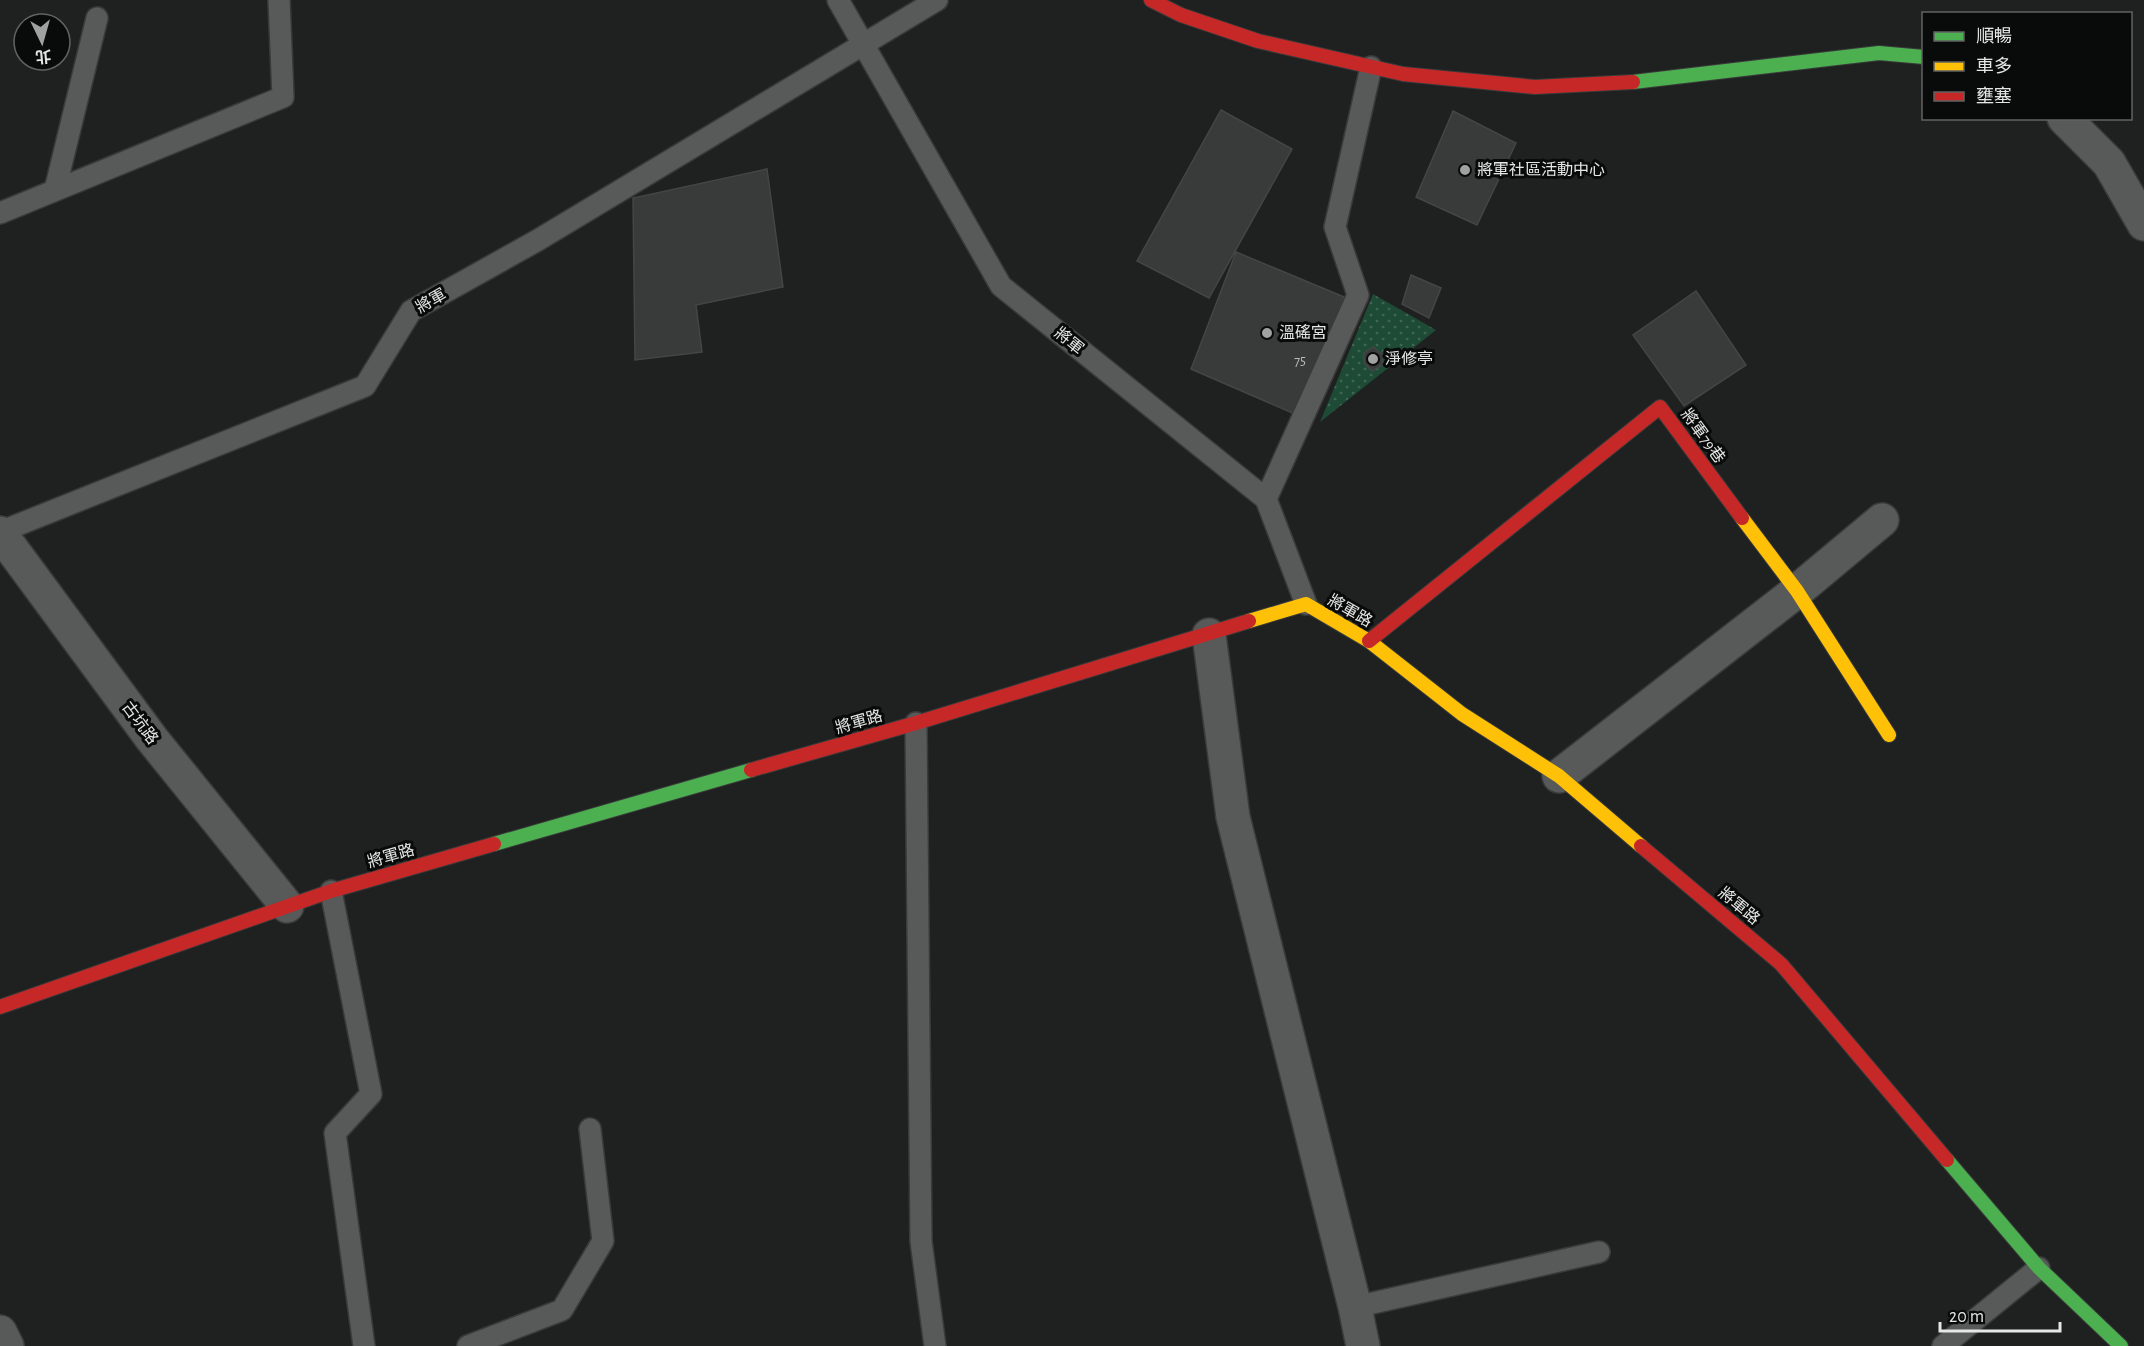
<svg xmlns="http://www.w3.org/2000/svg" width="2144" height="1346" viewBox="0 0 2144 1346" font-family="'Alegreya Sans','Noto Sans TC',sans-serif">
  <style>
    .park { fill: url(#park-dots) }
    .building { fill: #393a3a; stroke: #444646; stroke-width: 1.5 }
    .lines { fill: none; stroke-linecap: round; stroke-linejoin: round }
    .lane-casing { stroke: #393a3a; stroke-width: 24 }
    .street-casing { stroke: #393a3a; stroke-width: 36 }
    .fast-casing { stroke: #393a3a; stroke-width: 16 }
    .slow-casing { stroke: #393a3a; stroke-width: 16 }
    .jam-casing { stroke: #393a3a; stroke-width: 16 }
    .lane { stroke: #585a5a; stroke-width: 21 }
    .street { stroke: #585a5a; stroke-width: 33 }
    .fast { stroke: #4caf50; stroke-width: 14 }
    .slow { stroke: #ffc107; stroke-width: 14 }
    .jam { stroke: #c62828; stroke-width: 14 }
    .poi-dot { fill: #a0a1a1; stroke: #090a0a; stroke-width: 2 }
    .labels { text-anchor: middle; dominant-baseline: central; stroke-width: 6; stroke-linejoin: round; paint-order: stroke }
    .number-label { font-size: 14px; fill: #babcbc }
    .poi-label { font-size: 16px; fill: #e5e7e7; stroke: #090a0a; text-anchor: start }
    .street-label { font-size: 16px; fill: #e5e7e7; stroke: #090a0a }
  </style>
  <defs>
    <pattern id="park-dots" width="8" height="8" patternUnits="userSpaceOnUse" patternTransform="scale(1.5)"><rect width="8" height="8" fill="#1e4b36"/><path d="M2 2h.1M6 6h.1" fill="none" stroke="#3f6553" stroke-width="1.8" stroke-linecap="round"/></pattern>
  </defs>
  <rect width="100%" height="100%" fill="#1f2020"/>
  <path class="park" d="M1373,294L1436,330L1320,422Z"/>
  <path class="building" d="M1221,110L1292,149L1209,298L1137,261Z
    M1453,111L1516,143L1477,225L1416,197Z
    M767,169L783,287L696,305L702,352L635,360L633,198Z
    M1236,252L1344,297L1297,415L1191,369Z
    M1411,275L1441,288L1429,318L1402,304Z
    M1696,291L1746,365L1684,406L1633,335Z
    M1373,347L1383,355L1382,365L1372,371L1364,363V353Z"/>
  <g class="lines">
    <defs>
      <path id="lane" d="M838,0L1001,286L1266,499L1306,604
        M55,190L97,18
        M0,213L283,97L279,0
        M1266,499L1358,295L1335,227L1371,67
        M0,532L365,386L411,311L538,240L937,0
        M916,723L921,1241L935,1346
        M331,891L371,1094L335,1133L364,1346
        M1355,1307L1599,1252
        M468,1346L562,1310L603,1241L590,1129
        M1943,1346L2039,1268"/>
      <path id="street" d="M2064,118L2109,163L2144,224
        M0,533L152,739L287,906
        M1209,635L1233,817L1355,1307L1363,1346
        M1559,776L1797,591L1882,520
        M0,1332L7,1346"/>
      <path id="fast" d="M1633,82L1879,53L1924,57
        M494,844L751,770
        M1947,1160L2039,1268L2121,1346"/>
      <path id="slow" d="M1742,518L1797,591L1889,735
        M1249,621L1306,604L1369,641L1462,714L1559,776L1641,846"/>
      <path id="jam" d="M1151,0L1181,15L1258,41L1403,74L1535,87L1633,82
        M1369,641L1660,407L1742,518
        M751,770L916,723L1249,621
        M1641,846L1781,964L1947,1160
        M0,1007L331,891L494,844"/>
    </defs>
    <use href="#lane" class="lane-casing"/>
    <use href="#street" class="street-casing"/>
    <use href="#fast" class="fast-casing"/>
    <use href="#slow" class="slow-casing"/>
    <use href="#jam" class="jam-casing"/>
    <use href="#lane" class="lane"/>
    <use href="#street" class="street"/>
    <use href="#fast" class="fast"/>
    <use href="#slow" class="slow"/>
    <use href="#jam" class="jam"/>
  </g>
  <g class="poi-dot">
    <circle cx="1465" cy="170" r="6"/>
    <circle cx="1267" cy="333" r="6"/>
    <circle cx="1373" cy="359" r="6"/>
  </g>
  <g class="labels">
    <g class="number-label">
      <text x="1300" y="361">75</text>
    </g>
    <g class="poi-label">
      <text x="1477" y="170">將軍社區活動中心</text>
      <text x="1279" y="333">溫磘宮</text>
      <text x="1385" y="359">淨修亭</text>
    </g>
    <g class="street-label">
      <text transform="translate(431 301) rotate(-30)">將軍</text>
      <text transform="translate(1069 341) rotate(39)">將軍</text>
      <text transform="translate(1703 436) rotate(54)">將軍79巷</text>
      <text transform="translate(1350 611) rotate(30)">將軍路</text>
      <text transform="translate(859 722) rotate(-16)">將軍路</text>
      <text transform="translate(140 723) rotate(53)">古坑路</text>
      <text transform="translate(391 856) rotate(-16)">將軍路</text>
      <text transform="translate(1739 906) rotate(40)">將軍路</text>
    </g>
  </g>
  <rect x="1922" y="12" width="210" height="108" fill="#090a0a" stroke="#616262" stroke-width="1.5"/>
  <rect x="1934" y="32" width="30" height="9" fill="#4caf50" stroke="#616262" stroke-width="1.5"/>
  <text x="1976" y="42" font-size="18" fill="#e5e7e7">順暢</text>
  <rect x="1934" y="62" width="30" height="9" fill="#ffc107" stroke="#616262" stroke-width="1.5"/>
  <text x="1976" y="72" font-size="18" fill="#e5e7e7">車多</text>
  <rect x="1934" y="92" width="30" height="9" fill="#c62828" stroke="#616262" stroke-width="1.5"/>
  <text x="1976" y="102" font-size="18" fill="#e5e7e7">壅塞</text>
  <g transform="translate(42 42) rotate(175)"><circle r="28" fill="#090a0a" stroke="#616262" stroke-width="1.5"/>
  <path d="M0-4.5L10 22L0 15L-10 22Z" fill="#a0a1a1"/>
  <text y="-9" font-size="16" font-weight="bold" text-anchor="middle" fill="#e5e7e7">北</text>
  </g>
  <path d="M1940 1322v9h120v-9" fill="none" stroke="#e5e7e7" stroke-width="3"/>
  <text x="1949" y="1322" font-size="18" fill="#e5e7e7" stroke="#090a0a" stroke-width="4.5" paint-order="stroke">20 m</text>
</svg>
